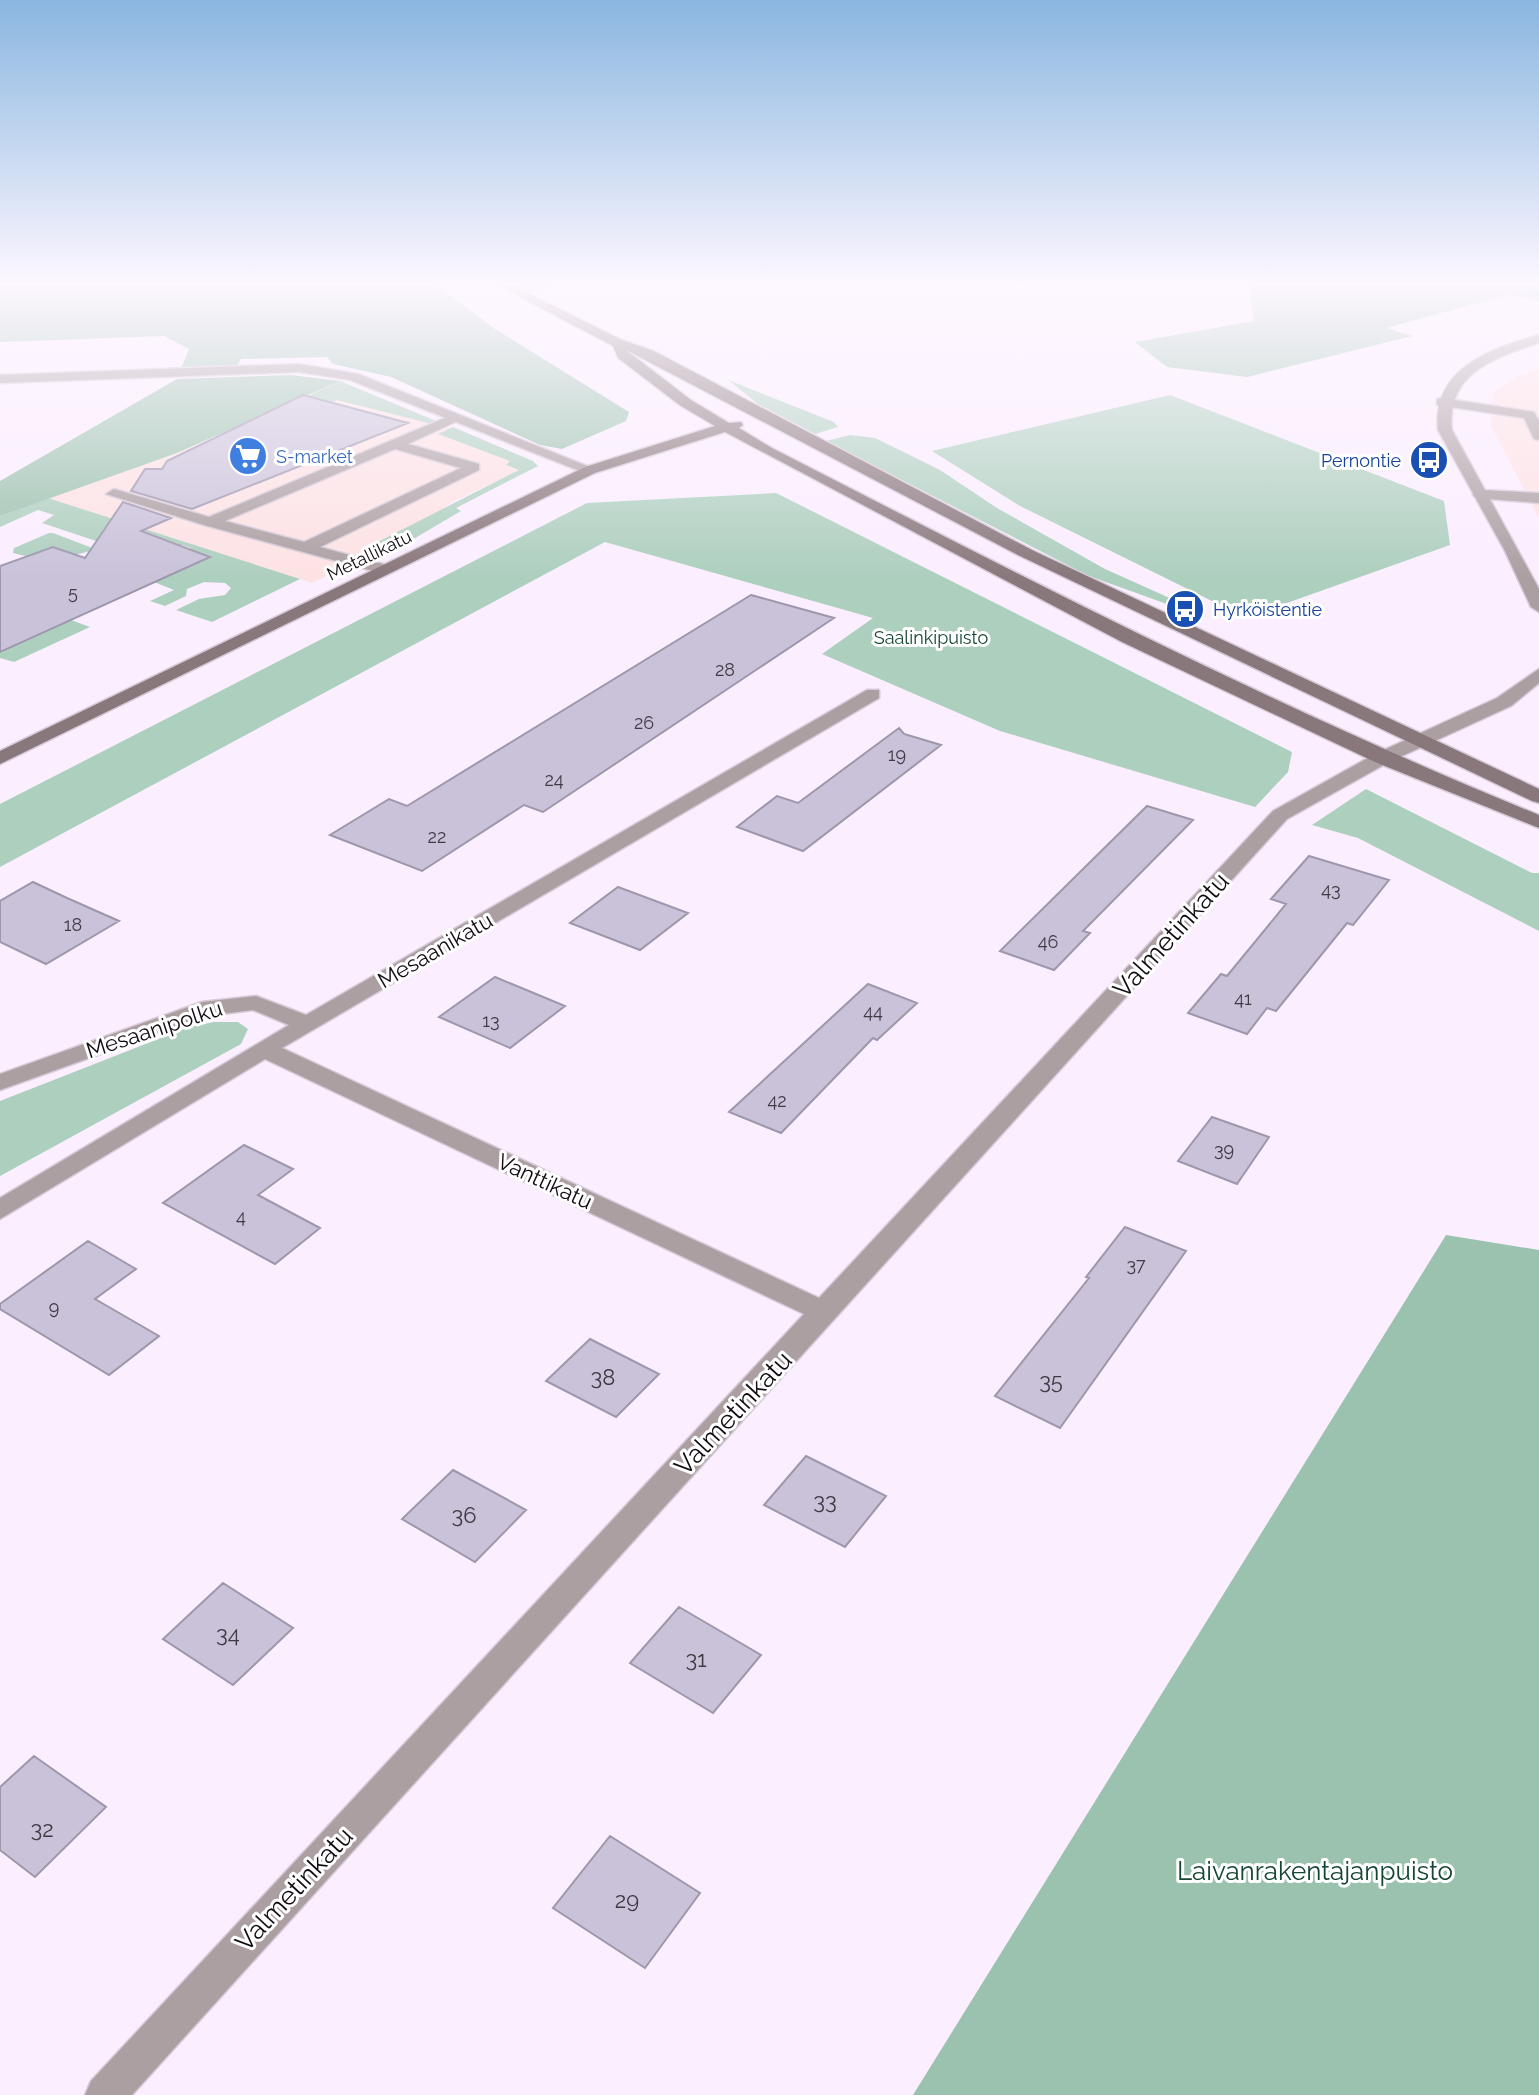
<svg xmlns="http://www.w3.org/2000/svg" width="1539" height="2095" viewBox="0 0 1539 2095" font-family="Raleway,sans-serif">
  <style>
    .commercial { fill: #fde2e3 }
    .green { fill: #adcfbe }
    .forest { fill: #9bc2ae }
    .building { fill: #c9c2d9; stroke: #9d97ad; stroke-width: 2 }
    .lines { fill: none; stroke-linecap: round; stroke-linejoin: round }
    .lane-casing { stroke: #d6cad9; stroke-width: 3 }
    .street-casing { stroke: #d6cad9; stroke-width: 3 }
    .secondary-casing { stroke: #d6cad9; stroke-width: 3 }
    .lane { fill: #ab9fa2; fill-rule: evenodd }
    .street { fill: #ab9fa2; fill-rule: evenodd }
    .secondary { fill: #88777b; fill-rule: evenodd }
    .labels { text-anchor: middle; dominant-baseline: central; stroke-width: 6; stroke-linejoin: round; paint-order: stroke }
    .far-shop-label { font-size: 18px; fill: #366cbe; stroke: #fff; text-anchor: start }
    .far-transit-label { font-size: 18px; fill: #164399; stroke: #fff; text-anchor: end }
    .far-street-label { font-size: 18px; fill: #110c12; stroke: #fff }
    .number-label { font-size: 18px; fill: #3f3a44 }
    .far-park-label { font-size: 18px; fill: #154633; stroke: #fff }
    .street-label { font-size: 22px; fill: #110c12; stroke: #fff }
    .near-number-label { font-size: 22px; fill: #3f3a44 }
    .near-street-label { font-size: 26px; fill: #110c12; stroke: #fff }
    .near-park-label { font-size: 26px; fill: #154633; stroke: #fff }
  </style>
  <rect width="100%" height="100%" fill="#fbeeff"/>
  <path class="commercial" d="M1539,369V518L1491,426L1493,394L1516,377Z
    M343,383L518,456L520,470L450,503L407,537L312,583L48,498L177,453Z"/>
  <path class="green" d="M728,380L834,422L838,427L815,434L758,404Z
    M340,381L436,421L428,423L337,400L314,409L291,404Z
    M1170,395L1444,501L1450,545L1284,604H1218L1020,506L932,451Z
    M453,427L533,461L538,466L456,508L461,511L388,554L366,548L519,470L506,465L510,461L438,434Z
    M850,435L875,438L940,470L997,508L1105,569L1183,604L1175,607L1089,576L826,441Z
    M776,493L1292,752L1288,772L1255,807L1000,731L822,654L873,618L605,542L0,867V804L587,503Z
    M48,498L300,579L212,622L176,610L199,599L225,595L231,588L225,583L204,582L187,589L186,596L165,606L150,601L174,590L154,582L209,557L188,550L191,548L182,545L111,546L42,523L54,515L38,510L0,527V516Z
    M49,533H53L95,549C72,558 37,561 13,553L14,548Z
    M71,620L90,627L14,662L0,658V646Z
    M1366,789L1532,873H1539V931L1358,838L1312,825Z
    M214,1022H238L248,1029L241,1044L0,1176V1101L189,1027Z"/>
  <path class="forest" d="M0,285H436L495,329L629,412L626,421L562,449L540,445L391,377L333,364L327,357L241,359L237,366L181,369L189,349L164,336L0,342Z
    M1249,285H1539V301L1507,295L1386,328L1412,336L1247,377L1167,367L1135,342L1254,321Z
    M291,375L340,381L177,453L0,516V481L177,379Z
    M1446,1235L1539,1250V2095H913Z"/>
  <path class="building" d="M303,395L408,423L192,509L131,491L145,469H162L167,461Z
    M123,502L171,518L141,531L210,557L0,652V566L53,547L85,558Z
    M751,595L834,618L543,812L524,805L422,871L330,835L389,799L407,806Z
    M899,728L904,734L941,745L803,851L737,827L777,796L798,803Z
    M1147,806L1193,820L1083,931L1090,933L1054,970L1000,951Z
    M1309,856L1389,880L1353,925L1347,923L1276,1011L1267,1008L1247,1034L1188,1013L1221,974L1227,976L1286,904L1271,899Z
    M33,882L67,898L119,921L46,964L0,942V901Z
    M618,887L688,913L640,950L570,923Z
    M495,977L536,994L565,1006L510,1048L439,1017Z
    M868,984L917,1003L877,1040L873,1038L781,1133L729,1112Z
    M1212,1117L1269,1137L1237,1184L1178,1161Z
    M244,1145L293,1169L258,1195L320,1228L275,1264L163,1203Z
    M1125,1227L1186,1251L1060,1428L995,1396L1089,1278L1086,1277Z
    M88,1241L136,1269L95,1299L159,1336L109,1375L0,1309V1304Z
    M590,1339L659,1374L616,1417L546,1381Z
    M806,1456L886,1496L845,1547L764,1505Z
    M453,1470L526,1510L475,1562L402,1519Z
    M223,1583L293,1628L233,1685L163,1639Z
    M679,1607L761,1655L713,1713L630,1663Z
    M34,1756L106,1807L35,1877L0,1850V1787Z
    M610,1836L700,1893L645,1968L553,1908Z"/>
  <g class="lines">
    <defs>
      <path id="lane" d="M1442,398L1534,412L1539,421V440L1534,439L1524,418L1437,405V399Z
        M452,415L464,418L408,444L479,464V470L320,547L390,566L392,569L384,574L204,525L106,494L114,489L209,517ZM395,449L461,468L304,542L225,521Z
        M1481,490L1539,493V503L1476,498L1473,495Z"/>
      <path id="street" d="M530,285H552L519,295L513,291Z
        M1539,335V343C1493,358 1446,374 1452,430L1539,589V612L1531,607L1505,551L1438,430C1432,369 1489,349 1539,335Z
        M299,364L358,374L597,470L585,473L350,380L299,372L0,383V375Z
        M1539,669V683L1511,706L1389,762L1287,819L132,2095H85L91,2081L804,1314L265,1059L0,1219V1198L289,1025L253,1010L206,1016L0,1090V1074L202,1002L256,996L306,1015L867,690H879V698L282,1048L819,1298L1273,811L1375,754L1497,698Z"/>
      <path id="secondary" d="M497,285H512L620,339L654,351L1032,550L1539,789V803L1532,801L1020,556L626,350L691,400L729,423L741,422L743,425L739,428L772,448C1025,578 1276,708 1539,815V828L1375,762L1122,642L725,432L595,473L0,764V751L585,467L715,426L681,406L618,358L613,346Z"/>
    </defs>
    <use href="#lane" class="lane-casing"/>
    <use href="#street" class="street-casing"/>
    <use href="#secondary" class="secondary-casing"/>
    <use href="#lane" class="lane"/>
    <use href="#street" class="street"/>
    <use href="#secondary" class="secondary"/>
  </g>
  <linearGradient id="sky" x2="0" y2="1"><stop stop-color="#8ab6e0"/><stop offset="0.49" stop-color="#fdf7ff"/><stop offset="1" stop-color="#fdf7ff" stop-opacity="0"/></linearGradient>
  <rect width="1539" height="578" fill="url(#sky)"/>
  <defs>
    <symbol id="supermarket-disc" viewBox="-11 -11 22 22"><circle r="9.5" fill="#3f7fe0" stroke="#fff"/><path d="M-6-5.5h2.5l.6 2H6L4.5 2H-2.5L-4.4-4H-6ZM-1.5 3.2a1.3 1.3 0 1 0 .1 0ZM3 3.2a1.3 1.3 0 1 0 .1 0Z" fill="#fff"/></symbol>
    <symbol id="bus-disc" viewBox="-11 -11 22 22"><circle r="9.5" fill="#1a4fb4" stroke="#fff"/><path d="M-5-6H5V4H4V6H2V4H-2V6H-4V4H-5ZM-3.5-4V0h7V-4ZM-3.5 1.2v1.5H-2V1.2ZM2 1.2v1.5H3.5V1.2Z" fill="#fff"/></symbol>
  </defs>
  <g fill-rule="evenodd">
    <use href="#supermarket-disc" x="226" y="434" width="44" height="44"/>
    <use href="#bus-disc" x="1407" y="438" width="44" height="44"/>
    <use href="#bus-disc" x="1163" y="587" width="44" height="44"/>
  </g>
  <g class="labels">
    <g class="far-shop-label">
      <text x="276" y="456">S-market</text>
    </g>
    <g class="far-transit-label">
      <text x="1401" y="460">Pernontie</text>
      <text x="1213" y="609" text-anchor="start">Hyrköistentie</text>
    </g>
    <g class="far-street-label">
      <text transform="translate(369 555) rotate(-26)">Metallikatu</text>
    </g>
    <g class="number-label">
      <text x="73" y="592">5</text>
      <text x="725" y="669">28</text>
      <text x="644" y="722">26</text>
      <text x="897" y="754">19</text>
      <text x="554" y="779">24</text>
      <text x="437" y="836">22</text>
      <text x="1331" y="889">43</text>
      <text x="73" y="924">18</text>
      <text x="1048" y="941">46</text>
      <text x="1243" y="998">41</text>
      <text x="873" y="1011">44</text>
      <text x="491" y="1020">13</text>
      <text x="777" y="1100">42</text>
      <text x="1224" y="1149">39</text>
      <text x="241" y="1216">4</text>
      <text x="1136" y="1264">37</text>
      <text x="54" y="1307">9</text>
    </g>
    <g class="far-park-label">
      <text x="931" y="637">Saalinkipuisto</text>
    </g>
    <g class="street-label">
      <text transform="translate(435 950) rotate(-30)">Mesaanikatu</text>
      <text transform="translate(154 1029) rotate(-18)">Mesaanipolku</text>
      <text transform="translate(545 1181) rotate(25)">Vanttikatu</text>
    </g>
    <g class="near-number-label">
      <text x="603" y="1377">38</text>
      <text x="1051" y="1381">35</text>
      <text x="825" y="1501">33</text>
      <text x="464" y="1515">36</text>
      <text x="228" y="1634">34</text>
      <text x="696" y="1659">31</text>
      <text x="42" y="1829">32</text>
      <text x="627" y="1900">29</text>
    </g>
    <g class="near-street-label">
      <text transform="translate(1171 935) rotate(-48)">Valmetinkatu</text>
      <text transform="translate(733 1413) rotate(-47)">Valmetinkatu</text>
      <text transform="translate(294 1889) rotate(-47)">Valmetinkatu</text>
    </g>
    <g class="near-park-label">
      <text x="1315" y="1871">Laivanrakentajanpuisto</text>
    </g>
  </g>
</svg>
